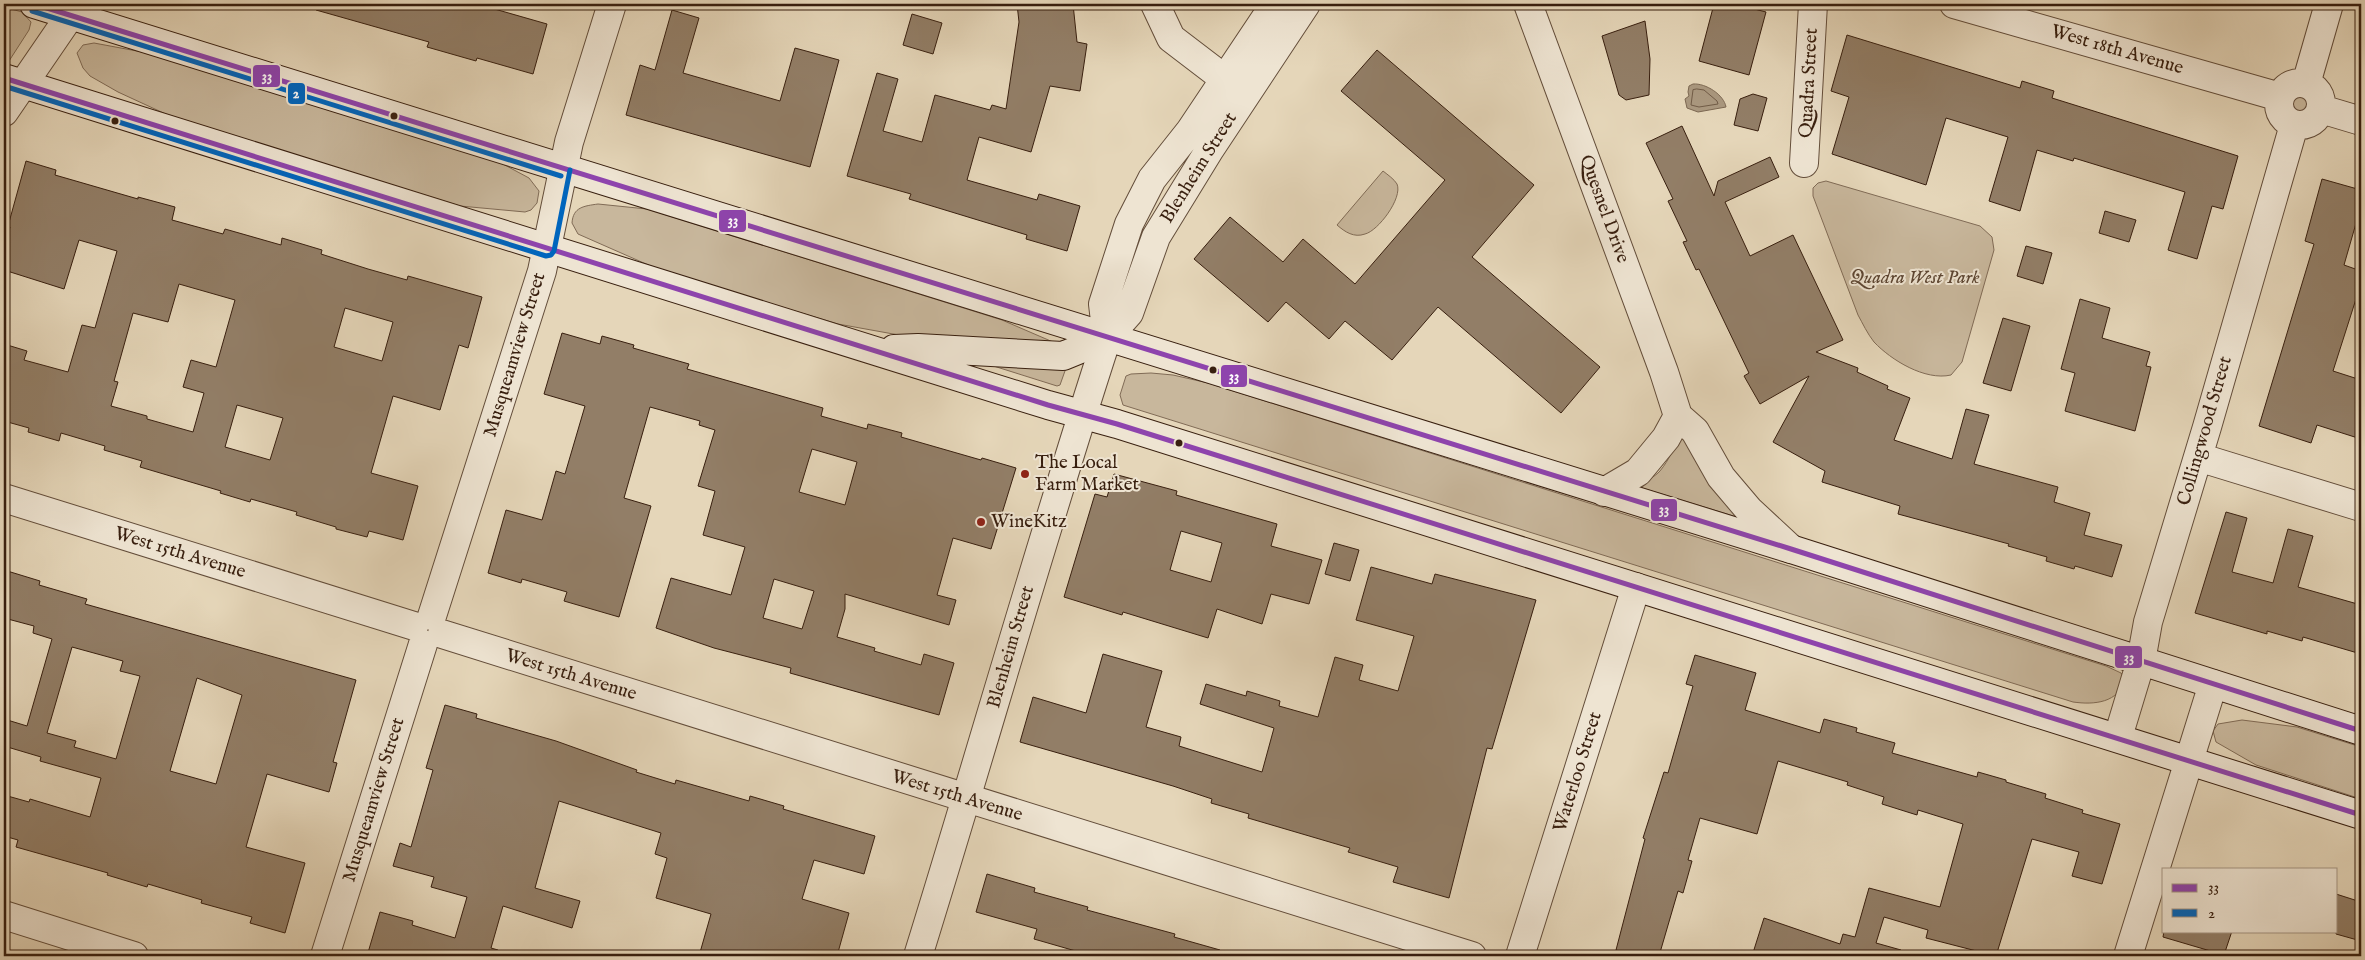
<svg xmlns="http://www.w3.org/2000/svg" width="2365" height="960" viewBox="0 0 2365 960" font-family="'IM FELL English',serif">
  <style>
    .green { fill: #c8b79c; stroke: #806b56 }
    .water { fill: #aa987f; stroke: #7c6852 }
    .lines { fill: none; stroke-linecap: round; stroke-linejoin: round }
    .shore { stroke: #715c47; stroke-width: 1 }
    .building { fill: #927e67; stroke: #381f0f; fill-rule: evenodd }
    .minor-casing { stroke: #634d3a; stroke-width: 30 }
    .tertiary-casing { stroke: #634d3a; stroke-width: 30 }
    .secondary-casing { stroke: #381f0f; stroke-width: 30 }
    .minor { stroke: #eee4d2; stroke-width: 28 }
    .tertiary { stroke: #eee4d2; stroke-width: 28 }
    .secondary { stroke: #eee4d2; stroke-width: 28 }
    .bus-1-casing { stroke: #eee4d2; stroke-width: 9 }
    .bus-2-casing { stroke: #eee4d2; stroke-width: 9 }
    .bus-1 { stroke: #8e44ad; stroke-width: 5 }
    .bus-2 { stroke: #0065bd; stroke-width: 5 }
    .bus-dot { fill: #381f0f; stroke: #eee4d2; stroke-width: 2 }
    .poi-dot { fill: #8f2418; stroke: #eee4d2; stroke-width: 2 }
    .labels { text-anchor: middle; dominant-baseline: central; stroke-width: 4; stroke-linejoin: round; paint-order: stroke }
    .street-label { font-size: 19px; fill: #381f0f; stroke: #eee4d2 }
    .park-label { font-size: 19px; font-style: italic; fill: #5c4532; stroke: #eee4d2 }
    .poi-label { font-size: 19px; fill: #381f0f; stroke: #eee4d2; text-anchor: start }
    .line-badge { stroke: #eee4d2; stroke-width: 2 }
    .badge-label { font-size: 14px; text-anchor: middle; font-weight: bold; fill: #fff }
  </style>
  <rect width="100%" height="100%" fill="#e5d6b9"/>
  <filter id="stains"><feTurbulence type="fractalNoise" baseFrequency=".004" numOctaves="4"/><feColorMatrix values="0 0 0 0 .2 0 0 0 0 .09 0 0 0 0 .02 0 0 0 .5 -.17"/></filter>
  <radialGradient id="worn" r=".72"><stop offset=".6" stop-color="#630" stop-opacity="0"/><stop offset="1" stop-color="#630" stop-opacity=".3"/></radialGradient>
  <path class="green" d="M4,7L22,12L31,22L29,30L9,61L4,63Z
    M94,43L153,54L501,163L529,178L539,191L537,203L531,210L525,212L460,206L170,116L118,92L90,76L83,68L77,53L83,45Z
    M2285 104a15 15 0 1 1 30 0a15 15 0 1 1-30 0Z
    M1383,171C1388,175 1394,179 1397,184C1403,198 1378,231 1365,234C1354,238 1345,232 1337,225Z
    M1826,181L1980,226L1992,237L1994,250L1962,362L1951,375C1925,381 1891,360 1874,342C1867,333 1863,324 1858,315L1813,196V188L1818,183Z
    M598,204L647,209L1002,320L1053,342L921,339L838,324L662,271L578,234L572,223C573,207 584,206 598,204Z
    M984,363L1066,368L1060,385L1057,386Z
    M1151,373L1173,375L1208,383L2106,666L2121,673L2125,679C2119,703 2094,705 2073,702L1123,405L1120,395L1126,376L1131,374Z
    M1684,434L1740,518L1642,488C1645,480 1655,477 1660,471C1669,460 1674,448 1680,435Z
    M2242,720L2297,727L2361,747V799L2256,765L2216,742L2213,731L2218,724Z"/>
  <path class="water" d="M1693,84C1706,83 1724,95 1726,107L1698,112L1687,108L1685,99L1689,96L1688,92L1689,86Z"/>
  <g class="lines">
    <path class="shore" d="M1697,89L1704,90L1717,101L1718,104L1699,107L1691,105L1693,90Z"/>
  </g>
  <path class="building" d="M317,4H492L491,8L547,24L533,74L477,58L476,61L427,47L429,42L316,10Z
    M1017,4H1073L1077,42L1087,44L1080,91L1050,86L1031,152L979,137L967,180L1037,200L1039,194L1080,206L1067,251L1026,239L1027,235L909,199L911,194L847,176L877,73L898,79L883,131L922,142L935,95L990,110L992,105L1006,109L1019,22Z
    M1714,4H1735L1766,12L1749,75L1699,61Z
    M672,10L699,18L683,73L780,101L795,48L839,60L810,167L626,115L640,65L655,70Z
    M912,14L942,23L933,54L903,45Z
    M1645,21L1650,59L1649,95L1626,100L1619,95L1602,36Z
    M1847,35L2020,88L2022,81L2054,91L2052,98L2238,156L2223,209L2212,206L2197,259L2168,250L2185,192L2074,158L2073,161L2037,150L2020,211L1989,201L2008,137L1946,118L1926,185L1832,154L1849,97L1831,91Z
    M1377,50L1534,185L1472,257L1600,367L1561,413L1438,307L1392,360L1345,321L1329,339L1286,302L1268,322L1194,259L1230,217L1283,262L1303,239L1355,284L1445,180L1341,91Z
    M1753,94L1767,98L1758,131L1734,125L1740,99Z
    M1682,126L1714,196L1718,181L1770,157L1779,177L1725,202L1750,256L1793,235L1843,340L1816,352L1858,368L1857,372L1888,386L1887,389L1910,398L1894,440L1952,459L1966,409L1989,415L1974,464L2058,487L2054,502L2090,513L2084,535L2122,545L2112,577L2075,566L2074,569L2046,561L2047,557L2008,546L2009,544L1898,514L1900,506L1822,482L1825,471L1773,442L1809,376L1760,404L1744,376L1749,373L1699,269L1696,270L1683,242L1687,241L1668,201L1673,199L1646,143Z
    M26,161L56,170L55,175L138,199V197L175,207L172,220L223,234L225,229L281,245L282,238L322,250L321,254L368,269L407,280L408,276L482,297L468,348L459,345L440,410L393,396L371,473L418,486L403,540L369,531L367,537L336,529V527L296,515L297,512L251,499L250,502L220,493L221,491L140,467L142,461L104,450L105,446L61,433L59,441L28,432L29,428L4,421V344L27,351L24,360L68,372L82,325L95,328L117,251L79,240L64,289L4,270V248L10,227L8,226ZM179,284L235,300L216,367L191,360L183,387L204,393L193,432L147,419V416L111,406L118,382L114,381L133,313L168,322ZM345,308L393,322L382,361L334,347ZM237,405L283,418L270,460L225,447Z
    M2322,179L2361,190V206L2344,265L2361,271V301L2356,299L2333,371L2361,380V439L2317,425L2311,443L2259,426L2314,244L2305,241Z
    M2105,211L2136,220L2129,242L2099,233Z
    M2026,246L2052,253L2043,284L2017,276Z
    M2080,299L2110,308L2102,338L2150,352L2146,366L2151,367L2135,431L2065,411L2075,373L2061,369Z
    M2003,318L2030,326L2011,391L1983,383Z
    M562,333L600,344L602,336L634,345L633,348L689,364L687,369L823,408L821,416L867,429L868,424L902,433L901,437L981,460L982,458L1016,468L991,549L953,538L937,595L956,600L949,625L845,594V609L837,637L875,648L874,651L921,665L924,654L954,663L939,715L790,673L791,668L714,648L656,628L671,578L731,595L745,547L703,535L715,491L698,486L715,430L699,425L700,421L650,407L624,498L651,506L619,617L564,601L567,592L522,579L521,583L488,573L506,510L542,520L556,471L565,474L585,406L544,394ZM812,449L857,462L845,505L799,492ZM774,579L814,591L802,629L763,618Z
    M1114,474L1177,491L1176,495L1277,524L1271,546L1322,560L1309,604L1271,594L1262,624L1217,609L1208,638L1123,612L1122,615L1064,597L1095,494L1107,497ZM1181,531L1222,543L1211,582L1170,570Z
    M2226,512L2247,518L2232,572L2273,583L2288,529L2313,536L2298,587L2361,605V654L2303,637L2302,641L2267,631V634L2195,613Z
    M1334,543L1359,550L1350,581L1325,574Z
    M1371,567L1432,584L1435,574L1536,600L1492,749L1487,748L1449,898L1393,882L1398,867L1348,852L1350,848L1248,818L1249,814L1211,803L1212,799L1173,786L1020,742L1033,697L1086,713L1103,654L1162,671L1146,727L1181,737L1179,746L1262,772L1274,728L1200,704L1206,684L1246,696L1247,691L1280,701L1279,706L1318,717L1335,657L1363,665L1359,680L1398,691L1414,636L1356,620Z
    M4,570L40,581L39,585L87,599L85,604L356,680L333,762L337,763L329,792L267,774L246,847L305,863L285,933L250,923L252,917L201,903L202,900L148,884L147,887L107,875L108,873L16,847L18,840L4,836V795L29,802L30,799L90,817L101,778L40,761L41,757L4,746V719L27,726L52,639L33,633L34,626L4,618ZM72,647L123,661L120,671L140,676L116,759L74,747L76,741L47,733ZM197,678L242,695L216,784L170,771Z
    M1695,655L1756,673L1745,710L1820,733L1824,719L1857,728L1856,732L1895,743L1892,753L1977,777L1978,772L2006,780V782L2046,794L2045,798L2083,810L2082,813L2120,824L2102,884L2072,876L2079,852L2032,839L1996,956L1926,938L1928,930L1884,917L1876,943L1901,950L1900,956H1752L1764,918L1840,944L1843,934L1855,937L1869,888L1940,907L1963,824L1918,810L1917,815L1882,804L1884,797L1847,785L1848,782L1778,761L1757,834L1700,818L1688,860L1692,861L1683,893L1678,891L1659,956H1638L1616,950L1645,839L1643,838L1664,772L1668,773L1693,686L1686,684Z
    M445,705L477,714L476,718L556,741L637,770L636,772L675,784L676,780L749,801L750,796L784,806L783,809L875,836L864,874L814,860L802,899L849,913L837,956H699L711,914L656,898L667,858L655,854L661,833L559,801L535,888L580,901L572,928L503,906L491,948L498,950L497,956H367L380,912L413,921L412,925L455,938L467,897L431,887L434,877L393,866L400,843L411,847L433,770L426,768Z
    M987,874L1035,888L1034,892L1088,907L1087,910L1175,934L1174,937L1220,950L1219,956H1093L1034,939L1037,929L976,912Z
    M2336,894L2361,902V941L2336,934Z
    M2164,931H2232L2224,955L2163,937Z"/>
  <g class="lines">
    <defs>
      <path id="minor" d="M1155,4L1171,38L1243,93
        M1954,4L2280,97
        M2279 104a21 21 0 1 1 42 0a21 21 0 1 1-42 0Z
        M2306,84L2329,4
        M2321,109L2361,121
        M4,112L78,4
        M1804,163L1813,4
        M2198,457L2361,507
        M4,498L414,626
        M432,616L542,271L569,142L612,4
        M442,634L1472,956
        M2118,737L2141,661L2148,622L2207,427L2294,125
        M4,915L134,956
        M325,956L423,644
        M1520,956L1636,587
        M2128,956L2213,684"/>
      <path id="tertiary" d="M1528,4L1664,372L1678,416L1695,431L1721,477L1749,510L1791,549
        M1107,338L1103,304L1129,224L1152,179L1190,131L1275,4
        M1604,492L1638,472L1666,438L1678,416
        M918,956C982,750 1040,543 1107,338L1129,313L1156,237L1210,149L1306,4"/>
      <path id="secondary" d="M34,4L1791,549L2361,731
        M4,78L1048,405L1117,424L2361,815
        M894,349L918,348L1063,356L1107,338"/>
    </defs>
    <use href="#minor" class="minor-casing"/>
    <use href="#tertiary" class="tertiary-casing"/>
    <use href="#secondary" class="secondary-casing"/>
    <use href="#minor" class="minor"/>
    <use href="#tertiary" class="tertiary"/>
    <use href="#secondary" class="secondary"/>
    <defs>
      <path id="bus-1" d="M34,4L1791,549L2361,731
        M4,78L1048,405L1117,424L2361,815"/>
      <path id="bus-2" d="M32,11L561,176
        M4,86L546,256L551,255L554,251L570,170"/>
    </defs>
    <use href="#bus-1" class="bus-1-casing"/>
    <use href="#bus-2" class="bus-2-casing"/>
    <use href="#bus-1" class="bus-1"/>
    <use href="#bus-2" class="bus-2"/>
  </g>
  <g class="bus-dot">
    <circle cx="394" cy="116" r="4.5"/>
    <circle cx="115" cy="121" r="4.5"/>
    <circle cx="1213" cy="370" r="4.5"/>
    <circle cx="1179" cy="443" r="4.5"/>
  </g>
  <g class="poi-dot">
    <circle cx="1025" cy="474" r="5"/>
    <circle cx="981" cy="522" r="5"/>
  </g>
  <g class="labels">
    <g class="street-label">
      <text transform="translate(2117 50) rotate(16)">West 18th Avenue</text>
      <text transform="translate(1809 83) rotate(-87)">Quadra Street</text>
      <text transform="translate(1199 168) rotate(-58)">Blenheim Street</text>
      <text transform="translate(1604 209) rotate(70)">Quesnel Drive</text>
      <text transform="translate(515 355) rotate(-73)">Musqueamview Street</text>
      <text transform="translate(2205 431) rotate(-74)">Collingwood Street</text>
      <text transform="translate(180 553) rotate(17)">West 15th Avenue</text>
      <text transform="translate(1011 647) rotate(-74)">Blenheim Street</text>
      <text transform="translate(571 675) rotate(17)">West 15th Avenue</text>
      <text transform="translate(1578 772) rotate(-73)">Waterloo Street</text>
      <text transform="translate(957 796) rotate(17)">West 15th Avenue</text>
      <text transform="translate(374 800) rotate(-73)">Musqueamview Street</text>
    </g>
    <g class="park-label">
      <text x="1915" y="278">Quadra West Park</text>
    </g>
    <g class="poi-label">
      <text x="1035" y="463">The Local<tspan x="1035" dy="22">Farm Market</tspan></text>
      <text x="991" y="522">WineKitz</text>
    </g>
  </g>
  <g class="line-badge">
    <rect x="252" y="64" width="29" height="24" rx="5" fill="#8e44ad"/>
    <rect x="287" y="82" width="19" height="23" rx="5" fill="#0065bd"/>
    <rect x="718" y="209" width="29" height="24" rx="5" fill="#8e44ad"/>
    <rect x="1220" y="364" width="28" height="24" rx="5" fill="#8e44ad"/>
    <rect x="1650" y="498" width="28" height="24" rx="5" fill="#8e44ad"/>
    <rect x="2114" y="645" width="29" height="24" rx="5" fill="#8e44ad"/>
  </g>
  <g class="badge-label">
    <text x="267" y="81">33</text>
    <text x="296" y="98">2</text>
    <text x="733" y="225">33</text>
    <text x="1234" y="381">33</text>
    <text x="1664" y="514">33</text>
    <text x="2129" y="662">33</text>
  </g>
  <rect width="2365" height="960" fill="none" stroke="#e5d6b9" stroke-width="20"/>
  <rect x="5" y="5" width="2355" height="950" fill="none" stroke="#381f0f" stroke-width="2.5"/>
  <rect x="10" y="10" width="2345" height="940" fill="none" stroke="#381f0f"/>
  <rect x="2162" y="868" width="175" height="65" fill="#eee4d2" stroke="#a59584"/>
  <rect x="2172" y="884" width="25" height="8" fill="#8e44ad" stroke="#a59584"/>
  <text x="2208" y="892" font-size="15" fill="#381f0f">33</text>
  <rect x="2172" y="909" width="25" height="8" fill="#0065bd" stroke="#a59584"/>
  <text x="2208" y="918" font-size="15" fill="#381f0f">2</text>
  <rect width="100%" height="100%" filter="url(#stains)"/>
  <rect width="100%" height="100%" fill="url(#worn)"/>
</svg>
